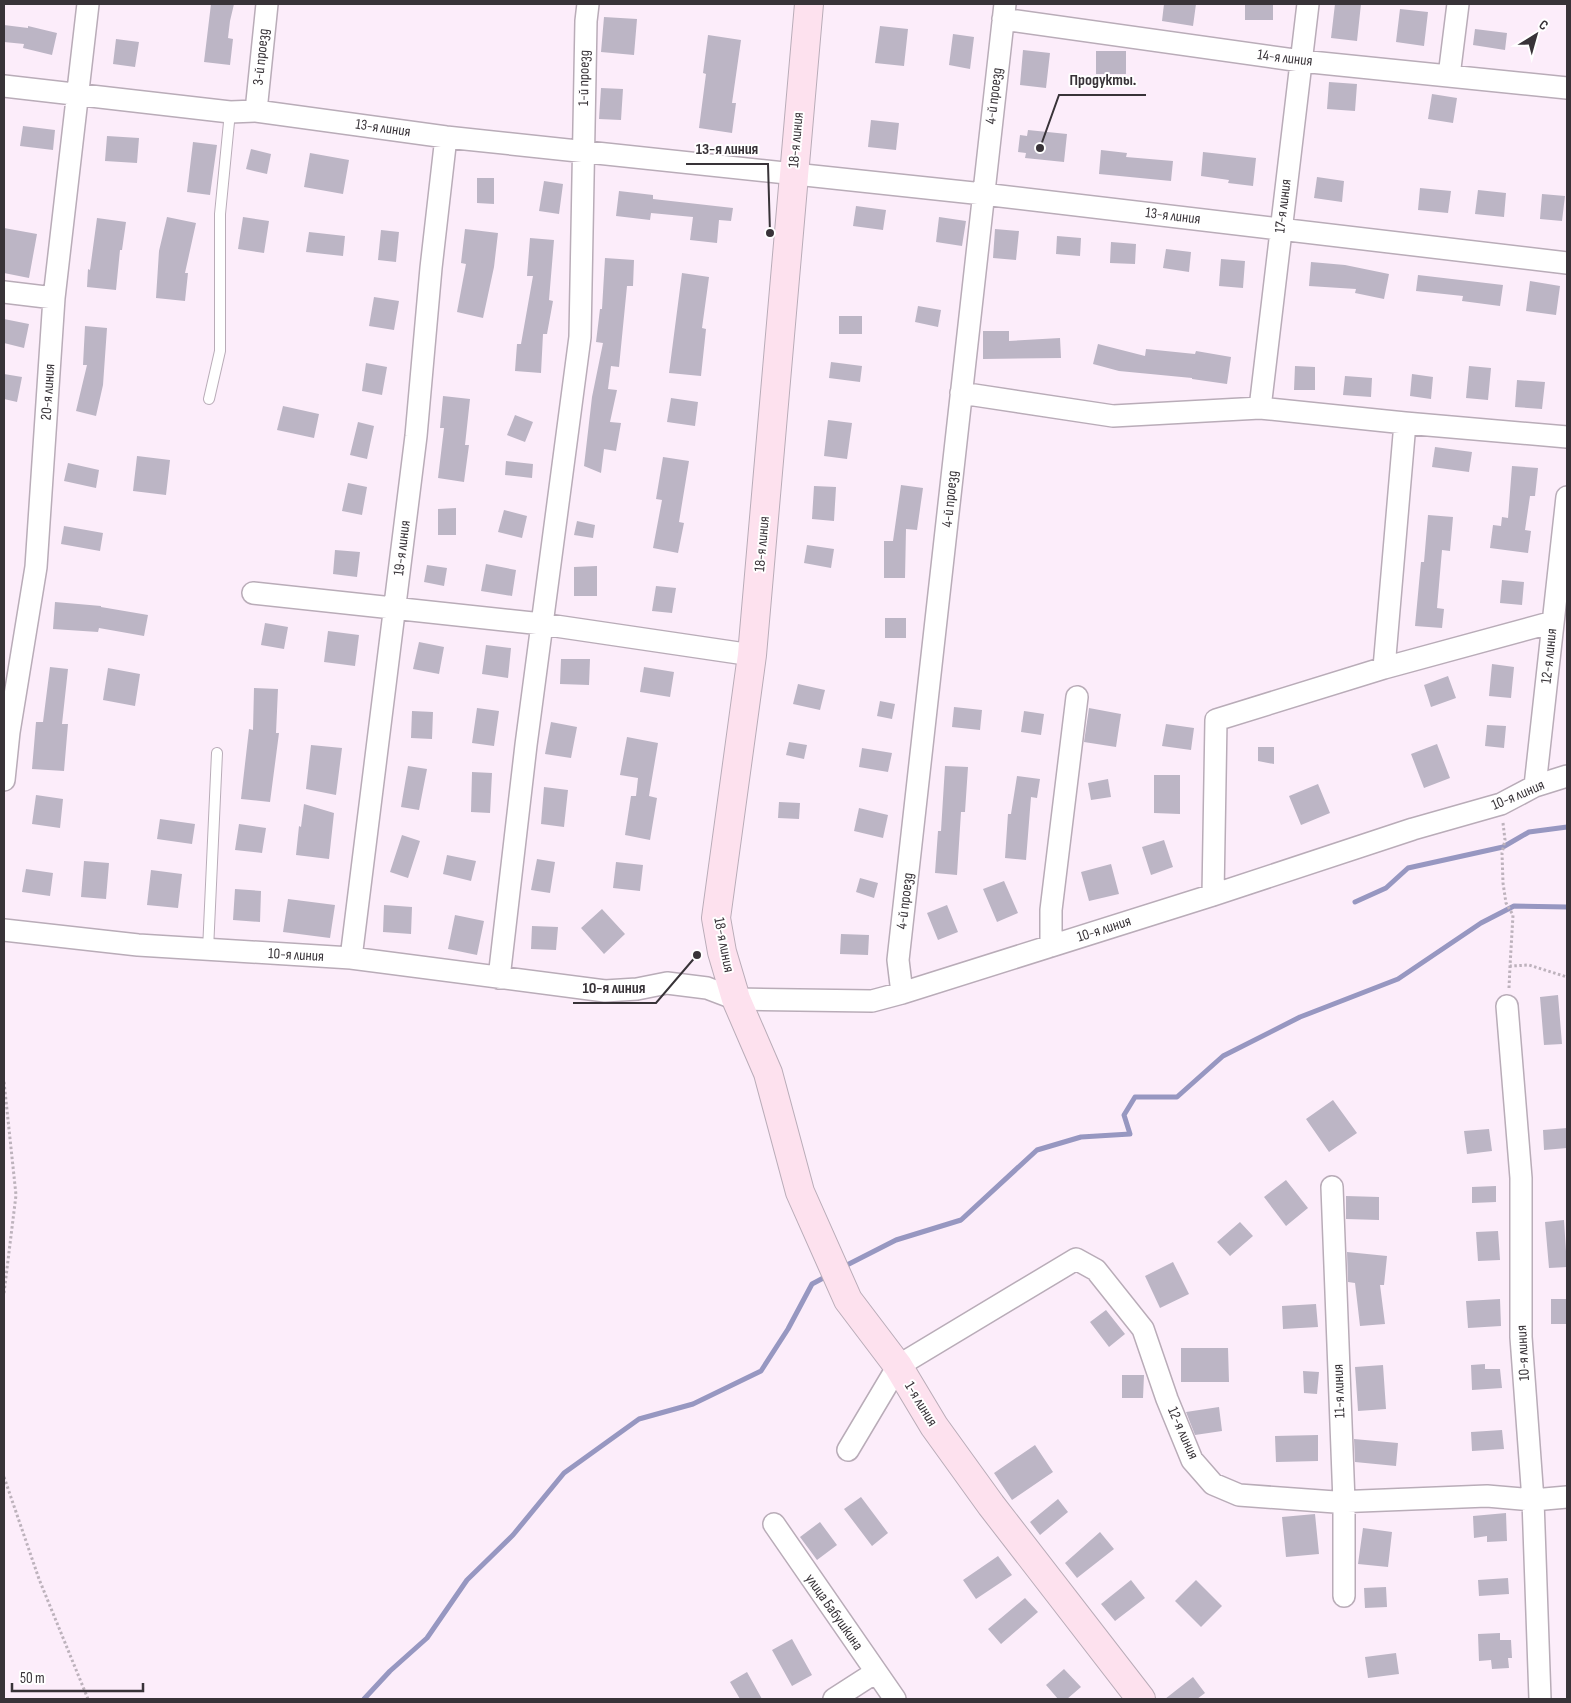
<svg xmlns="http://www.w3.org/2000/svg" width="1571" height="1703" viewBox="0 0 1571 1703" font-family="'Sofia Sans Condensed',sans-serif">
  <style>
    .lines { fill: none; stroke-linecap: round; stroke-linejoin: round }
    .stream { stroke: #9797c1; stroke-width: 5 }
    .building { fill: #bcb5c5 }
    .lane-casing { stroke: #b9acb8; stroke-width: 12 }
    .street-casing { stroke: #b9acb8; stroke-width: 24 }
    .secondary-casing { stroke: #b9acb8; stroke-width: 30 }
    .path { stroke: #bdb2bc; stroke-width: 3; stroke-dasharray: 2.5 2.5; stroke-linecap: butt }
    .lane { stroke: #fff; stroke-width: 10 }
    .street { stroke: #fff; stroke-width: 21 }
    .secondary { stroke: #fde1ee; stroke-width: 28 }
    .labels { text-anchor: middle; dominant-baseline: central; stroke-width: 4; stroke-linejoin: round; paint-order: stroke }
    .street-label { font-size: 15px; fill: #383338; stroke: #fff }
    .leader { fill: none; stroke: #383338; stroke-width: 2 }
    .callout-dot { fill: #383338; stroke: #fff; stroke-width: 2 }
    .callout-label { font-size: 16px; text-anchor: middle; font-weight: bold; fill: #383338; stroke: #fff; stroke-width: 4; stroke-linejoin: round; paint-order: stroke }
  </style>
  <rect width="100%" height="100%" fill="#fcedfa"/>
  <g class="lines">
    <path class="stream" d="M1355,902L1386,888L1408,868L1503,847L1529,832L1567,827
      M843,1267L896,1240L961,1220L1037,1150L1081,1137L1130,1134L1124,1115L1135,1097H1177L1223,1056L1300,1017L1398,979L1481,923L1514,906L1567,907
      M364,1699L390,1671L427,1638L467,1580L513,1535L564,1473L639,1419L693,1404L761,1371L788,1329L812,1284L829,1275"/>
  </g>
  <path class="building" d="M211,4H234L230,21L228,38L233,39L230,65L204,62Z
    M1164,4H1196L1193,26L1162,21Z
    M1245,4H1273V20H1245Z
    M1335,4H1361L1357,41L1331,38Z
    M1400,9L1428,12L1424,46L1396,42Z
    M604,17L637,19L634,55L601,52Z
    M4,25L28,28V26L57,33L52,55L23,48L24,44L4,42Z
    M880,26L908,29L904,66L875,63Z
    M1475,29L1507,33L1505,50L1473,45Z
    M953,34L974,37L970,69L949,65Z
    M708,35L741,40L732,103H736L732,133L699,128L706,74L703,73Z
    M116,39L139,42L135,67L113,64Z
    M1023,50L1050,53L1046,88L1020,85Z
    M1096,51H1126V74H1096Z
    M1329,82L1357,84L1355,111L1327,109Z
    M601,88L623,89L621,120L599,119Z
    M1432,94L1457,98L1453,123L1428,119Z
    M871,120L899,123L896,150L868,147Z
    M23,126L55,130L53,150L20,146Z
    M1028,130L1067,134L1064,162L1025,158L1026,153L1018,152L1020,135L1027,136Z
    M107,136L139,138L137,163L105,161Z
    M193,142L217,145L210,195L187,192Z
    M251,149L271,154L267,174L246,169Z
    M1101,150L1127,153L1126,157L1173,161L1171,181L1099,174Z
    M1203,152L1256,158L1253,186L1228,183L1229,180L1201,176Z
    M310,153L349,160L343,194L304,187Z
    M1317,177L1344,181L1342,202L1314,198Z
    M477,178H494V204L477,203Z
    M544,181L563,184L559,214L539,211Z
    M1420,188L1451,191L1448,213L1418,210Z
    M1478,190L1506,193L1504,217L1475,214Z
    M619,191L653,195V199L733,208L731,221L719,220L717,243L690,240L693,217L651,213L650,220L616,216Z
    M1542,194L1565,196L1562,221L1540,219Z
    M856,206L886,210L883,230L853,226Z
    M167,217L196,223L185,273H188L185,301L156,298L159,251Z
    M243,217L269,221L264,253L238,249Z
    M939,217L966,221L962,246L936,242Z
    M97,218L126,222L122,250H120L116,290L87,287L88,269L90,270Z
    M4,228L37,234L29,278L4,273Z
    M465,229L498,233L494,267L483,318L457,312L466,264L461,263Z
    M995,229L1019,231L1016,260L993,258Z
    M381,230L399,232L396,262L378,260Z
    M309,232L345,236L343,256L306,252Z
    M1057,236L1081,238L1080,256L1056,254Z
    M530,238L554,240L549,300L553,301L547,334H543L541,373L515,371L517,344H521L533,276H527Z
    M1111,242L1136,244L1135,264L1110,263Z
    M1166,249L1191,252L1189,272L1163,268Z
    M605,258L634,260L633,286H627L619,367L611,366L608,389L617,390L610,422L621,423L616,451L604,449L601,473L584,466L592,397L603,343L596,342L600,309H602Z
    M1221,259L1245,261L1243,288L1219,286Z
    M1311,262L1345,265L1389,274L1384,299L1355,293L1356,289L1309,286Z
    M682,273L709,277L702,328L706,329L701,376L669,373Z
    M1418,275L1503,285L1500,306L1462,301L1463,296L1416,291Z
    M1530,281L1560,286L1556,315L1526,311Z
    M374,297L399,301L394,330L369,326Z
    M918,306L941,310L938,327L915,322Z
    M839,316H862V334H839Z
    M4,319L29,324L24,348L4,343Z
    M85,326L107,328L103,385L96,416L76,411L87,365H83Z
    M983,331H1009V341L1060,338L1061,358L983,359Z
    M1098,344L1145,356L1146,349L1195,354L1196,351L1231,357L1227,384L1192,379V378L1119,371L1093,364Z
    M831,362L862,366L860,382L829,378Z
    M366,363L387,367L382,395L362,391Z
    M1295,366L1315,367V390H1294Z
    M1469,366L1491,368L1488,400L1466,398Z
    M4,374L22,377L17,402L4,399Z
    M1412,374L1433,377L1431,399L1410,396Z
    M1345,376L1372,378L1371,397L1343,395Z
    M1517,380L1545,382L1542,409L1515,407Z
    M443,396L470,399L465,445H469L464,482L438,478L444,428H440Z
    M671,398L698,402L695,426L667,422Z
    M283,406L319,414L314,438L277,430Z
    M515,415L533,422L525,442L507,435Z
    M828,420L852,423L847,459L824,456Z
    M358,422L374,426L367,459L350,455Z
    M1435,447L1472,452L1469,472L1432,467Z
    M137,456L170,460L166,495L133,491Z
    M663,457L689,461L679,522L684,523L678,553L653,548L662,500L656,499Z
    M506,461L533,464L532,478L505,475Z
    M68,463L99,470L96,488L64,481Z
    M1512,466L1538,468L1535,496H1530L1525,530L1531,531L1528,553L1490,548L1493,525L1501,526L1502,517L1508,518Z
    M348,483L367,487L362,515L342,511Z
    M901,485L923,488L917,530L906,529L905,578H884V541H893Z
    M814,486L836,487L834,521L812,519Z
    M456,508V535H438V509Z
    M504,510L527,516L522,538L498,532Z
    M1428,515L1453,517L1450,551L1442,550L1437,608L1444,609L1442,628L1415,626L1421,562H1424Z
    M577,521L595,525L593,538L574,535Z
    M64,526L103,533L100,551L61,544Z
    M807,545L834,549L831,568L804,563Z
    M335,550L360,552L357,577L333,574Z
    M486,564L516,570L512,596L481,591Z
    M427,565L447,568L444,586L424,582Z
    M597,566V596H574V567Z
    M1502,580L1524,582L1522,605L1500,603Z
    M656,586L676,588L672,613L652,611Z
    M55,602L101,606V607L148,615L144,636L99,628L98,632L53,629Z
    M885,618H906V638H885Z
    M265,623L288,627L284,649L261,645Z
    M328,631L359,635L355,666L324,662Z
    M419,642L444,647L439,674L413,669Z
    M486,645L511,648L508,678L482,674Z
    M561,659H590L589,685L560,684Z
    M1492,664L1514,667L1511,698L1489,696Z
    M50,667L68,669L62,724H68L64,771L32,769L36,722H43Z
    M644,667L674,672L670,697L640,692Z
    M108,668L140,674L135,706L103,700Z
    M1448,676L1456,698L1431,707L1424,685Z
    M798,684L825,690L820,710L793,704Z
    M254,688L278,689L276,733H279L270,802L241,799L249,729L253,730Z
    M880,701L895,704L892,719L877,716Z
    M954,707L982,710L980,730L952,727Z
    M477,708L499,711L494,746L472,743Z
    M1089,708L1121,714L1116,747L1084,742Z
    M412,711L433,712L432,739L411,738Z
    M1024,711L1044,714L1041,735L1021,732Z
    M551,722L577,727L571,758L545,754Z
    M1166,724L1194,728L1191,750L1162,746Z
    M1487,725L1506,726L1504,748L1485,746Z
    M627,737L658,743L649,796L657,798L650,840L625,835L631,796H636L638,778L620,775Z
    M789,742L807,745L804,759L786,755Z
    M1437,744L1450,778L1424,788L1411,754Z
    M311,745L342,748L336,795L306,789Z
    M1258,747H1274V764L1258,761Z
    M862,748L892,753L888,772L859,767Z
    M408,766L427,769L419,810L401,807Z
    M945,766L968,767L965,812H961L957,875L935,873L938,831H941Z
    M472,772L492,773L490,813L471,812Z
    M1154,775H1180V814L1154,813Z
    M1017,776L1040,779L1037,798L1031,797L1026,860L1005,858L1008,814H1011Z
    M1108,779L1111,797L1091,800L1088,783Z
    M1318,784L1330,813L1301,825L1289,796Z
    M544,787L568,790L564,827L541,824Z
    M36,795L63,799L60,828L32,824Z
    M779,802L800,803L799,819L778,818Z
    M304,804L334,813L329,859L296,855L299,826L301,827Z
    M859,808L888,815L883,838L854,831Z
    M160,819L195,824L192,844L157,839Z
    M239,824L266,828L262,853L235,850Z
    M402,835L420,841L408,878L390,872Z
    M1164,840L1173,867L1151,875L1142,847Z
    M447,855L476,861L471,881L443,874Z
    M537,859L555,862L550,893L531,890Z
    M84,861L109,863L106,899L81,897Z
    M616,862L643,865L640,891L613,888Z
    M1111,864L1119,894L1089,901L1081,872Z
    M26,869L53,873L50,896L22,892Z
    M151,870L182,874L178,908L147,905Z
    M860,878L878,883L874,898L856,892Z
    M1004,881L1018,913L997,922L983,889Z
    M235,889L261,891L260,922L233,920Z
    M288,899L335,905L330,938L283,932Z
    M384,905L412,907L411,934L383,932Z
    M947,905L958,932L938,940L927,913Z
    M602,909L625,934L604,954L581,928Z
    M455,915L484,921L477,955L448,949Z
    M532,926L558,927L556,950L531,949Z
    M841,934L869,935L868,955L840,954Z
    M1558,995L1562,1044L1544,1045L1540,997Z
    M1333,1100L1357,1133L1329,1152L1306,1119Z
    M1567,1128V1148L1544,1150L1543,1130Z
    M1489,1129L1492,1151L1467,1154L1464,1131Z
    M1286,1180L1308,1208L1286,1226L1264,1197Z
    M1496,1186V1202L1472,1203V1187Z
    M1346,1196L1379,1197V1220L1346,1219Z
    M1564,1220L1567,1267L1549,1268L1545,1222Z
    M1240,1222L1253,1236L1230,1256L1217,1242Z
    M1498,1231L1500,1260L1478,1261L1476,1232Z
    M1347,1252L1387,1256L1384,1285H1380L1385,1324L1360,1326L1355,1283L1348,1282Z
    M1173,1262L1189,1294L1160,1308L1145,1276Z
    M1500,1299L1501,1326L1468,1328L1466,1301Z
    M1551,1299H1567V1324H1551Z
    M1316,1304L1318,1327L1283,1329L1282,1306Z
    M1106,1310L1125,1334L1109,1347L1090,1322Z
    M1181,1348H1228L1229,1382H1181Z
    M1485,1364V1369H1500L1502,1388L1472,1390L1471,1365Z
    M1383,1365L1386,1409L1358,1411L1355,1367Z
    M1303,1371L1319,1372L1317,1394L1304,1393Z
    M1122,1375H1144L1143,1398H1122Z
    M1219,1407L1222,1431L1195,1435L1186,1412Z
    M1502,1430L1504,1449L1472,1451L1471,1432Z
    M1318,1435V1461L1276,1462L1275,1436Z
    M1354,1439L1398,1443L1396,1466L1355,1462Z
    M1035,1445L1053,1472L1012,1500L994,1473Z
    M861,1497L888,1533L872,1546L844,1509Z
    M1058,1499L1068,1512L1040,1535L1030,1522Z
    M1506,1513L1507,1541L1487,1542V1536L1474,1538L1473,1516Z
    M1315,1514L1319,1554L1286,1557L1282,1517Z
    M820,1522L837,1545L817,1560L800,1537Z
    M1363,1528L1392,1532L1388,1567L1358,1564Z
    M1100,1532L1114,1549L1077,1578L1065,1563Z
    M998,1556L1012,1575L976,1599L963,1580Z
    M1508,1578L1509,1594L1479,1596L1478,1580Z
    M1131,1580L1145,1598L1115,1621L1101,1604Z
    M1196,1580L1222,1606L1201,1627L1175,1601Z
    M1386,1587L1387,1607L1365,1608L1364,1588Z
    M1025,1598L1038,1612L1001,1644L988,1629Z
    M1500,1633V1640H1511L1512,1658H1508L1509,1668L1492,1669L1491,1660L1479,1661L1478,1634Z
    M792,1639L812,1675L792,1686L772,1650Z
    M1396,1653L1399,1674L1368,1678L1365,1657Z
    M1064,1669L1081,1687L1067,1699H1058L1046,1685Z
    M747,1672L762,1699H740L730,1682Z
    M1193,1677L1205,1693L1197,1699H1165Z"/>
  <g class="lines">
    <defs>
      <path id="lane" d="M209,399L220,351V214L230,112
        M208,950L217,753"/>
      <path id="street" d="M1003,19L1301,61L1567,88
        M1449,76L1458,4
        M4,86L230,112L256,111L446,137L983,194L1567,263
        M256,111L267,4
        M4,292L54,298
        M961,393L1113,416L1260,408L1405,423L1567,437
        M1260,408L1308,4
        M253,593L542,624L752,655
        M1384,668L1405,423
        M4,780L9,732L36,567L54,298L88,4
        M1535,786L1567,497
        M1213,895L1216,720L1384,668L1553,622
        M4,930L138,945L351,958L605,991L637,989L667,983L707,988L736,999L872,1001L902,993L1213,895L1413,829L1501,804L1535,786L1567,776
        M1051,946V910L1077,697
        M351,958L416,436L431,268L446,137
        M499,978L526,745L580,337L586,21L588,4
        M902,993L898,960L1005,4
        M1507,1006L1521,1178V1337L1533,1500L1540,1699
        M1332,1187L1344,1502V1596
        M848,1450L898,1366L1076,1259L1096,1270L1143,1329L1167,1399L1192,1460L1213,1484L1239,1495L1335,1502L1487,1496L1533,1500L1567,1497
        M774,1524L895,1699
        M834,1699L876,1672"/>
      <path id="secondary" d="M809,4L752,655L716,918L722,952L736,999L768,1073L800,1192L848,1300L898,1366L934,1426L991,1505L1141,1699"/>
    </defs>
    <use href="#lane" class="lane-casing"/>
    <use href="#street" class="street-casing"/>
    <use href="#secondary" class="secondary-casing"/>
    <path class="path" d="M1503,823L1505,840L1502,853L1503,883L1506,903L1513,915L1510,966L1529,965L1567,977
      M1509,988L1510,966
      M4,1082L16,1195L4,1293
      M4,1477L39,1579L88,1699"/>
    <use href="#lane" class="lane"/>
    <use href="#street" class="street"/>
    <use href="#secondary" class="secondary"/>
  </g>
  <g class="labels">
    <g class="street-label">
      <text transform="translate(261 57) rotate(-84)">3-й проезд</text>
      <text transform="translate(1285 58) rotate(7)">14-я линия</text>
      <text transform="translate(584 78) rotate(-89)">1-й проезд</text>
      <text transform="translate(994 96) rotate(-83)">4-й проезд</text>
      <text transform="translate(383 128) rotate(8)">13-я линия</text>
      <text transform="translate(796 140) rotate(-85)">18-я линия</text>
      <text transform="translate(1283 206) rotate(-83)">17-я линия</text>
      <text transform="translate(1173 216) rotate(7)">13-я линия</text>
      <text transform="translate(48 392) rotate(-86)">20-я линия</text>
      <text transform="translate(950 499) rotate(-84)">4-й проезд</text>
      <text transform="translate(762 544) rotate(-85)">18-я линия</text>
      <text transform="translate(402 548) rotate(-83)">19-я линия</text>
      <text transform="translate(1549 656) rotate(-84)">12-я линия</text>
      <text transform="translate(1518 795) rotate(-23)">10-я линия</text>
      <text transform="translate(905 901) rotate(-83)">4-й проезд</text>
      <text transform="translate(1104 929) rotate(-18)">10-я линия</text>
      <text transform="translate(724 945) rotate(79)">18-я линия</text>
      <text transform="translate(296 955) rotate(3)">10-я линия</text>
      <text transform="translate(1523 1353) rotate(-93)">10-я линия</text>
      <text transform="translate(1339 1391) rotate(-92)">11-я линия</text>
      <text transform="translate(921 1404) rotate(59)">1-я линия</text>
      <text transform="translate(1183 1433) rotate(66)">12-я линия</text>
      <text transform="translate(834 1612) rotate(55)">улица Бабушкина</text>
    </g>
  </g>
  <path class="leader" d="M1040 148L1059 95H1146M770 233L768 164H686M697 955L656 1003H573"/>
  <g class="callout-dot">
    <circle cx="1040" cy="148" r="5"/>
    <circle cx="770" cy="233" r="5"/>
    <circle cx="697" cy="955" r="5"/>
  </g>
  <g class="callout-label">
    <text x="1103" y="85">Продукты.</text>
    <text x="727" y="154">13-я линия</text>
    <text x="614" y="993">10-я линия</text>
  </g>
  <rect width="1571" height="1703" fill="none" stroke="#383338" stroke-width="10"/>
  <g transform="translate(1536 35) rotate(37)" stroke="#ffffff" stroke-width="4" paint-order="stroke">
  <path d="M0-4L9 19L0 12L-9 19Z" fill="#383338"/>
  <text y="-8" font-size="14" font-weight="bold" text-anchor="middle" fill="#383338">С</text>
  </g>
  <path d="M12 1683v8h131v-8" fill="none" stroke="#383338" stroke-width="2.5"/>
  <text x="20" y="1683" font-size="15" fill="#383338" stroke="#ffffff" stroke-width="4" paint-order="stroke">50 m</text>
</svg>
